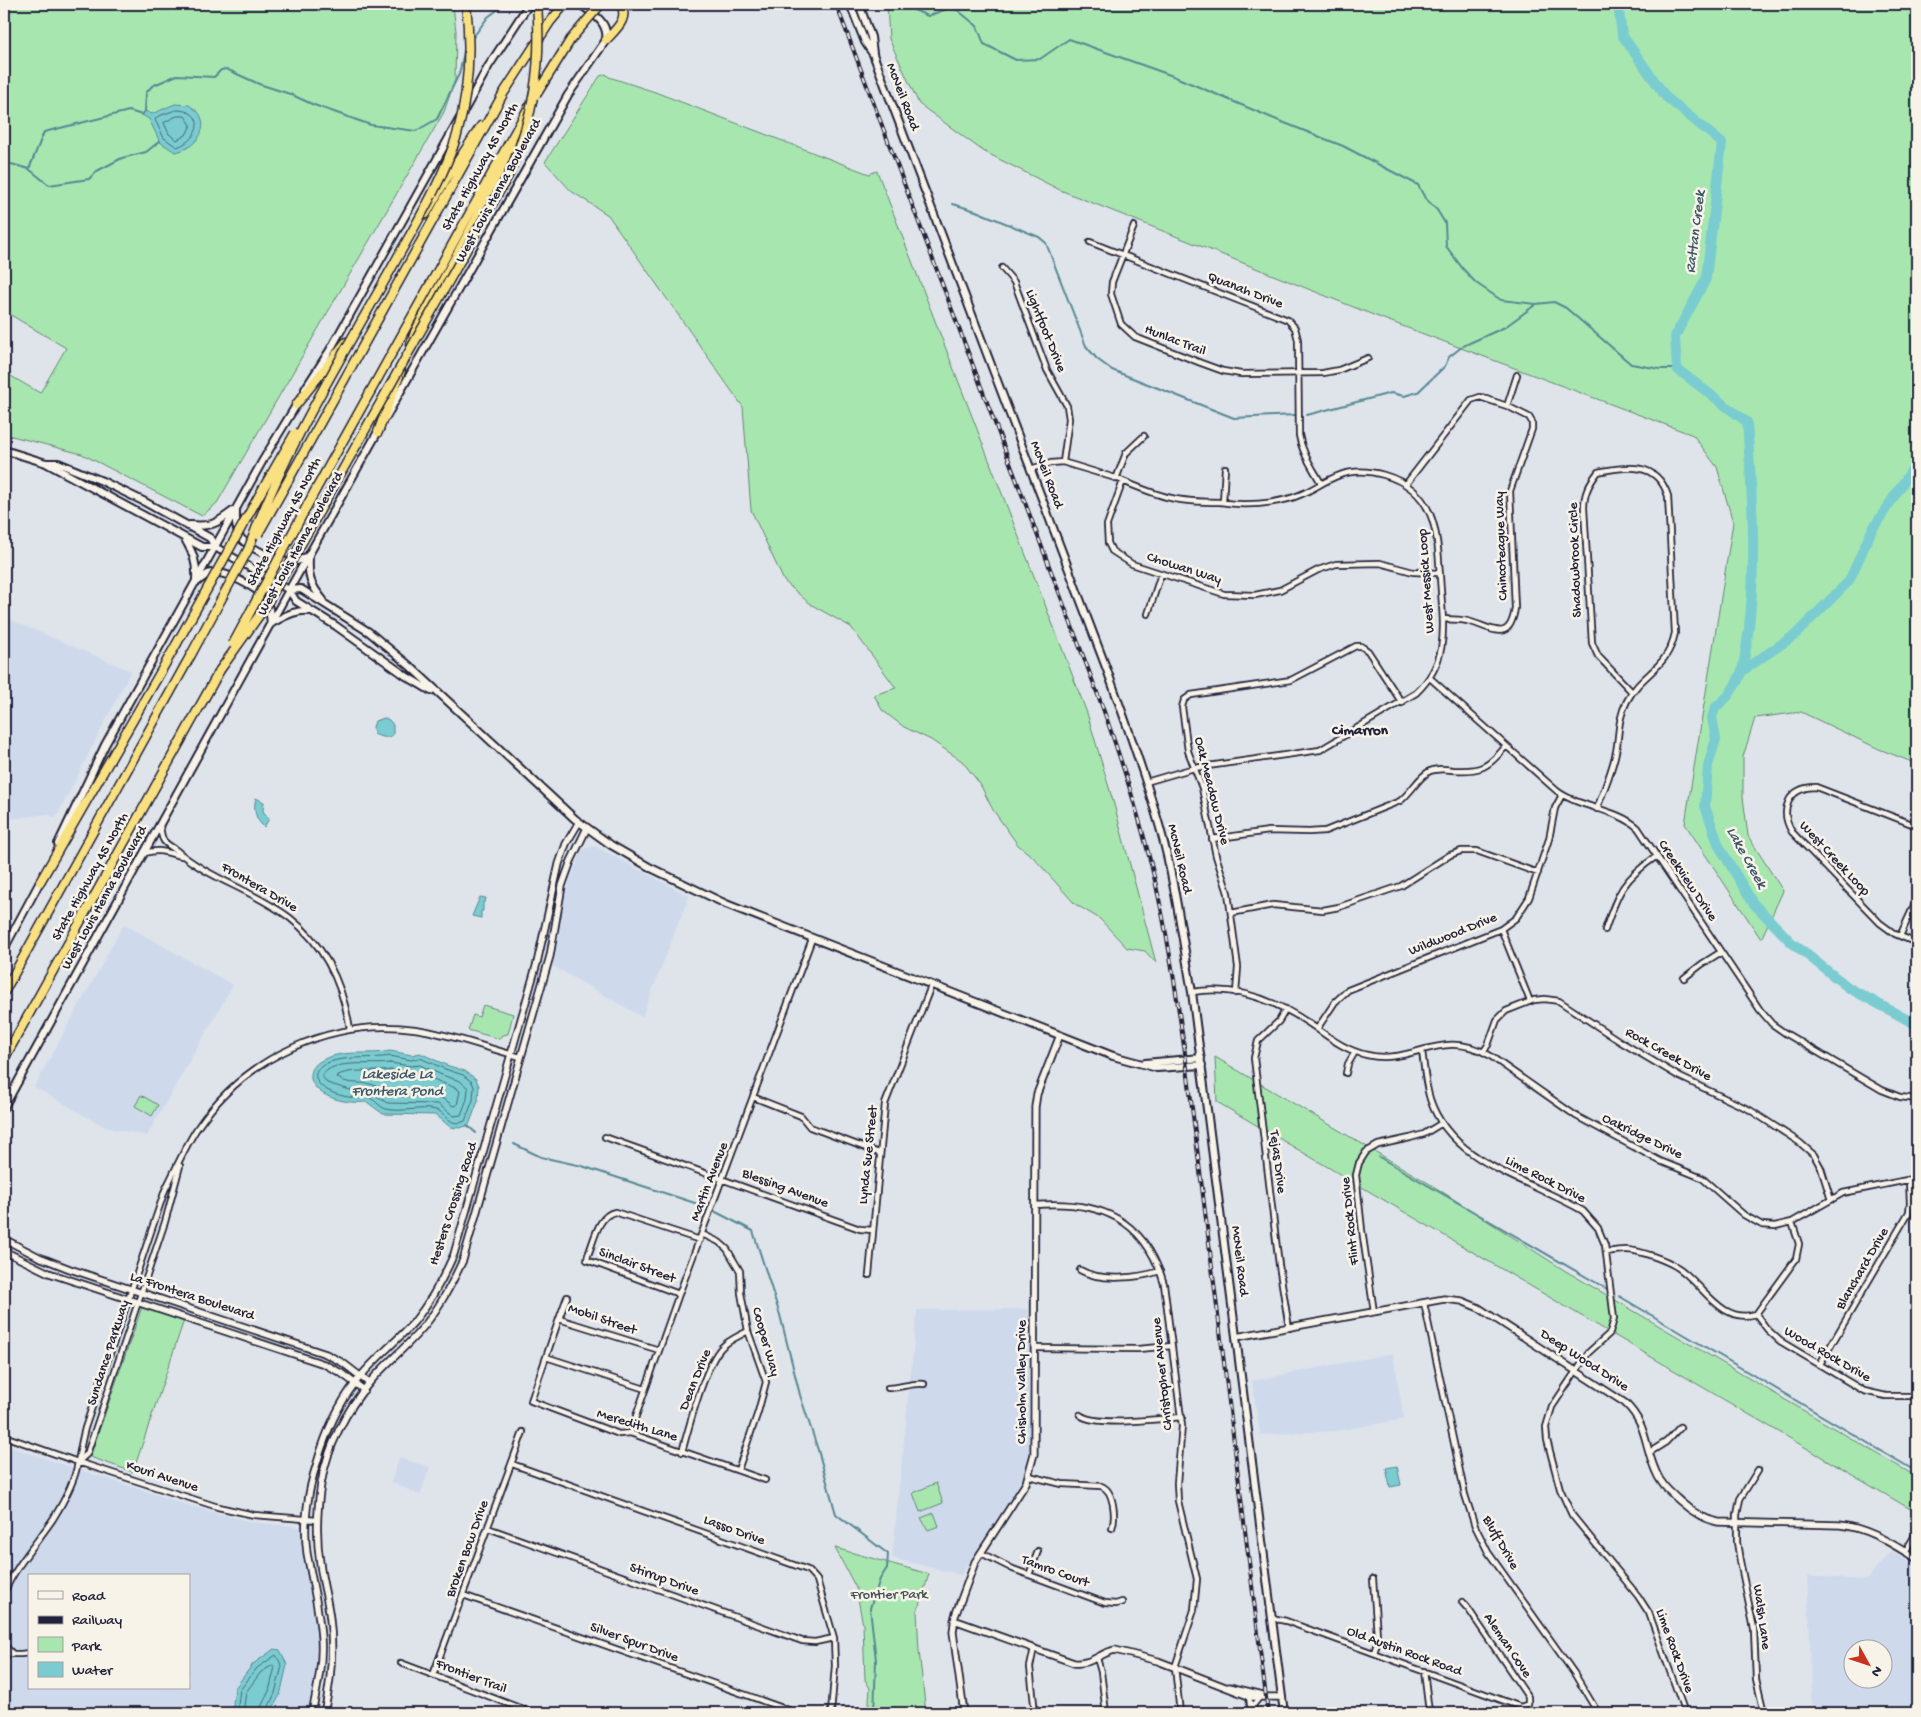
<svg xmlns="http://www.w3.org/2000/svg" width="1921" height="1717" viewBox="0 0 1921 1717" font-family="'Gochi Hand',sans-serif">
  <style>
    .built { fill: #cedaec; fill-rule: evenodd }
    .green { fill: #a7e7af; stroke: #648475 }
    .water { fill: #7accd0; stroke: #578894 }
    .lines { fill: none; stroke-linecap: round; stroke-linejoin: round }
    .shore { stroke: #456677; stroke-width: 1 }
    .stream { stroke: #578894; stroke-width: 2 }
    .river { stroke: #7accd0; stroke-width: 10 }
    .minor-casing { stroke: #22223b; stroke-width: 8 }
    .tertiary-casing { stroke: #22223b; stroke-width: 9 }
    .secondary-casing { stroke: #22223b; stroke-width: 10 }
    .motorway-casing { stroke: #22223b; stroke-width: 11 }
    .minor { stroke: #f7f3e8; stroke-width: 4.5 }
    .tertiary { stroke: #f7f3e8; stroke-width: 5.5 }
    .secondary { stroke: #f7f3e8; stroke-width: 6 }
    .motorway { stroke: #f9e181; stroke-width: 8 }
    .rail-casing { stroke: #22223b; stroke-width: 4 }
    .rail { stroke: #f7f3e8; stroke-width: 2; stroke-dasharray: 5.5; stroke-linecap: butt }
    .motorway-bridge-casing { stroke: #22223b; stroke-width: 11; stroke-linecap: butt }
    .motorway-bridge { stroke: #f9e181; stroke-width: 8 }
    .labels { text-anchor: middle; dominant-baseline: central; stroke-width: 5; stroke-linejoin: round; paint-order: stroke }
    .street-label { font-size: 14px; fill: #22223b; stroke: #f7f3e8 }
    .park-label { font-size: 14px; fill: #435358; stroke: #f7f3e8 }
    .water-label { font-size: 15px; font-style: italic; fill: #3c5568; stroke: #f7f3e8 }
    .neighbourhood-label { font-size: 15px; font-weight: bold; fill: #22223b; stroke: #f7f3e8 }
  </style>
  <rect width="100%" height="100%" fill="#dfe4ea"/>
  <filter id="ink" filterUnits="userSpaceOnUse"><feTurbulence type="fractalNoise" baseFrequency=".02" numOctaves="2"/><feDisplacementMap in="SourceGraphic" scale="10" xChannelSelector="R" yChannelSelector="G"/><feConvolveMatrix kernelMatrix="1 2 1 2 8 2 1 2 1" color-interpolation-filters="sRGB"/></filter>
  <g filter="url(#ink)">
    <path class="built" d="M4,617L131,671L56,818L47,814L4,820Z
      M595,846L689,896L642,1017L553,966L566,891L582,849Z
      M124,924L233,985L147,1136L105,1127L34,1087Z
      M1029,1309L1030,1447L1023,1477L1014,1493L961,1575L892,1558L917,1310Z
      M1393,1353L1404,1419L1336,1431L1260,1435L1252,1381Z
      M4,1445L191,1506L251,1522L301,1527L317,1636L314,1687L308,1713H4ZM29,1576H189V1688H29Z
      M399,1458L430,1467L420,1495L391,1482Z
      M1891,1550L1917,1566V1713H1813L1807,1576L1866,1580ZM1854,1650H1884V1680H1854Z"/>
    <path class="green" d="M4,4H453L456,32L455,80L444,112L217,503L202,516L82,454L4,434V372L40,393L66,348L4,311Z
      M887,4H1917V764L1879,749L1801,712L1755,718L1743,757V797L1748,836L1783,891L1761,939L1685,824L1733,522L1717,467L1693,435L1381,318L1060,190L983,151L919,104L889,39Z
      M606,74L609,77L655,92L869,174L877,171L1087,713L1115,808L1156,963L1145,951L1127,948L1100,919L1075,904L1033,857L1018,845L993,810L980,784L962,761L931,740L904,727L882,710L874,695L896,688L851,627L810,604L784,581L751,510L743,407L608,215L571,191L545,162L600,76Z
      M483,1005L513,1014L508,1034L502,1035L499,1039L468,1030L473,1015L479,1017Z
      M1215,1057L1430,1184L1564,1270L1917,1477V1513L1217,1102Z
      M141,1095L158,1105L152,1116L135,1106Z
      M142,1307L184,1320L133,1472L90,1457Z
      M936,1483L943,1503L920,1512L913,1493Z
      M934,1513L939,1526L928,1530L921,1518Z
      M835,1548L929,1574L917,1612L919,1651L926,1713H868L870,1688L865,1680L863,1625L856,1588Z"/>
    <path class="water" d="M175,104L189,105C192,107 196,110 199,113C211,131 192,150 175,152L160,142L149,119L142,115L145,111L152,114Z
      M384,718L389,720L393,725V735C387,739 380,737 374,734L373,727L375,721Z
      M256,798L264,802L263,811L269,819L264,827C255,819 253,809 256,798Z
      M480,897L486,898L485,902H483V911H481V918L472,916Z
      M390,1051L412,1055L420,1053L446,1065L465,1071L476,1079L479,1086L478,1101L469,1125L460,1128L450,1127L436,1115L383,1114L367,1102C349,1104 317,1099 311,1079C310,1072 313,1066 319,1062C340,1048 367,1056 390,1051Z
      M1397,1466L1401,1485L1390,1487L1386,1468Z
      M274,1649L280,1650L287,1665L280,1695L270,1713H232L235,1688L253,1664Z"/>
    <g class="lines">
      <path class="shore" d="M176,110C207,110 201,139 177,147L164,138L155,120L157,117Z
        M177,116H185L191,125L186,135L177,140L169,134L164,123Z
        M390,1056L411,1060L420,1058L445,1069L463,1075L472,1082L474,1087L473,1100L465,1121C448,1128 448,1113 436,1110C420,1106 402,1113 386,1109C379,1107 374,1098 367,1097C364,1097 362,1098 359,1098C346,1098 320,1092 316,1078C316,1075 315,1074 317,1071C329,1053 372,1060 390,1056Z
        M390,1063L411,1066L420,1065L442,1075L460,1081L468,1088L467,1099L461,1115L454,1116L438,1104L387,1103L371,1092H357L327,1083L322,1076C332,1058 372,1066 390,1063Z
        M391,1070L410,1073H420L440,1082L456,1088L460,1091L457,1105L453,1106C433,1087 414,1101 390,1095C382,1094 379,1085 370,1084C359,1082 346,1085 337,1077L338,1075C354,1068 374,1073 391,1070Z
        M237,1713L240,1690L257,1668L276,1655L282,1666L275,1693L266,1713
        M243,1713L246,1692L261,1672L273,1665L275,1667L269,1691L261,1707L260,1713"/>
      <path class="stream" d="M900,4L928,16L949,8H955L977,26L984,44L1016,60L1040,59L1069,39L1173,76L1277,120L1343,146L1418,185L1425,198L1437,210L1445,223L1446,246L1463,269L1476,283L1501,300L1536,304L1554,302L1566,308L1631,364L1660,369H1677
        M471,40L488,17L505,4
        M4,162L29,169L44,132L129,111L142,115L145,111L146,93L152,86L177,75L214,77L221,70L226,69L259,84L290,94L314,105L371,125L416,131L437,119L459,74L465,48
        M29,169L49,185L89,179L97,171L122,158L146,152L160,141
        M953,204L976,211L1039,237L1046,243L1086,346L1097,359L1112,370L1234,418L1295,415
        M1307,415L1391,393L1404,396L1418,392L1445,366L1449,357L1463,346L1505,327L1535,305
        M467,1125L476,1133
        M514,1144L541,1157L582,1166L707,1207
        M1379,1157L1607,1289
        M714,1211L753,1231L780,1315L800,1395L818,1450L836,1514L888,1554L887,1568L880,1579L870,1608L876,1660L874,1713
        M1619,1296L1917,1472"/>
      <path class="river" d="M1618,4L1622,35L1666,97L1722,143L1706,279L1675,336L1677,369L1747,422C1753,504 1759,589 1742,671
        M1917,464L1913,468L1872,530L1849,581L1795,635L1742,671L1737,682L1728,696L1715,708L1712,718L1716,739L1708,766L1705,806L1719,846L1753,903L1791,942L1849,988L1917,1025"/>
      <defs>
        <path id="minor" d="M1134,226L1112,282L1111,294L1121,324L1135,337L1201,363L1223,371L1241,374L1323,373L1339,370L1368,358
          M1090,242L1288,320L1295,328L1298,340L1299,435C1302,453 1312,467 1321,483
          M1002,268L1014,282L1047,370L1067,406L1069,419L1063,462
          M1507,406L1517,375
          M1030,469L1051,463L1063,462C1081,468 1100,473 1118,479C1135,486 1153,494 1171,498C1187,502 1204,502 1220,502C1227,503 1233,504 1239,504C1259,505 1284,502 1302,494C1315,488 1326,480 1340,475C1354,470 1370,471 1384,475C1442,492 1437,543 1441,591C1444,630 1448,663 1416,693L1320,750L1194,768L1146,782
          M1116,479L1126,453L1144,436
          M1123,481L1107,525L1108,543L1112,551L1132,564L1224,594L1255,595L1280,590L1318,570L1336,564L1380,563L1413,572L1439,573
          M1406,484L1471,400L1480,397L1507,406L1529,417L1532,422V429L1510,491L1515,608C1510,643 1494,629 1471,622C1462,619 1452,620 1443,619
          M1223,502L1225,468
          M1148,614L1161,574
          M1430,678L1557,791C1580,808 1618,809 1638,828L1760,1010L1772,1024L1785,1033L1882,1090L1900,1097L1917,1099
          M1597,809C1604,788 1614,768 1617,746C1619,730 1619,716 1627,701C1642,672 1667,670 1675,633L1668,496C1657,461 1627,466 1598,472C1589,484 1584,493 1584,508L1592,643L1598,656L1632,692
          M160,826C161,831 161,837 164,841C167,845 172,847 176,850C209,879 255,891 290,918C326,946 343,986 350,1029
          M1917,826L1816,787C1788,787 1779,810 1792,832L1880,923L1895,934L1917,943
          M1212,839L1269,831L1309,832L1325,831L1400,801C1411,793 1419,776 1430,771C1438,768 1445,769 1453,770C1481,772 1489,767 1506,746
          M145,853C161,848 166,853 182,856
          M1231,913L1273,905L1323,910L1339,907L1401,886L1450,855L1461,851H1477L1538,873
          M1501,929L1530,1001
          M1605,930C1618,892 1623,879 1657,856
          M1900,936L1917,899
          M1684,978L1702,964L1721,952
          M1192,992C1235,985 1275,1000 1310,1024C1329,1037 1344,1050 1367,1055C1411,1066 1442,1027 1489,1055L1576,1116L1660,1161L1702,1178L1744,1215L1762,1225L1775,1226L1792,1222L1843,1193L1917,1178
          M1236,993L1238,967L1228,893L1216,856L1202,788L1188,751L1182,707L1184,700L1191,695L1291,680L1356,646H1361L1368,651L1402,703
          M1286,1009L1279,1021L1258,1041L1254,1058L1279,1265L1289,1328
          M1317,1029L1335,1002L1348,990L1501,929L1516,918L1529,898L1549,839L1555,808L1562,795
          M1422,1050C1424,1066 1425,1083 1430,1099C1451,1164 1531,1180 1583,1211L1598,1228L1605,1245L1614,1319L1610,1333L1588,1353L1552,1407L1546,1427L1547,1440L1560,1489L1572,1515L1638,1596L1649,1613L1685,1713
          M1483,1052L1488,1045L1497,1020L1506,1011L1534,1000L1545,999L1559,1001L1621,1042L1680,1077L1750,1110L1799,1142L1814,1155L1821,1168L1831,1200
          M1346,1073L1348,1064L1355,1052
          M753,1097L801,1116L810,1127L879,1153
          M605,1137L860,1229L873,1230
          M1035,1205C1099,1200 1145,1218 1164,1284L1182,1426L1177,1483L1178,1501L1197,1579L1194,1610L1175,1667L1180,1713
          M702,1234L719,1242L727,1249L740,1271L741,1293L748,1331L766,1382L758,1412L738,1470
          M1607,1252C1613,1251 1619,1250 1626,1250C1639,1250 1666,1260 1677,1267C1702,1282 1720,1325 1756,1314
          M1080,1270C1100,1282 1139,1278 1160,1271
          M869,1275L885,1104L931,986
          M679,1294L587,1260L588,1255C594,1241 598,1215 615,1212L700,1240
          M567,1297L559,1319L659,1350
          M1424,1303L1465,1495L1475,1526L1488,1552L1574,1673L1598,1713
          M1374,1312L1362,1230L1356,1175L1359,1163L1366,1152L1378,1145L1410,1138L1424,1134L1442,1123
          M1756,1314L1767,1329L1780,1341L1864,1391L1886,1396H1917
          M1756,1314L1796,1259L1799,1244L1792,1222
          M559,1319L531,1401L619,1434L630,1433L765,1480
          M1035,1348L1138,1349L1172,1346
          M546,1357L645,1389
          M1820,1364L1909,1212L1910,1203L1909,1180
          M888,1388C900,1388 914,1382 924,1384
          M1080,1415C1096,1427 1160,1419 1182,1417
          M630,1433L679,1294L812,939
          M4,1436L78,1462L218,1507L254,1515L317,1520
          M682,1452C689,1427 705,1364 722,1347C729,1340 739,1336 748,1331
          M1650,1452L1666,1442L1680,1427
          M78,1462L87,1454L165,1222L180,1166
          M512,1464L808,1570L817,1580L834,1638L835,1666L831,1713
          M1758,1470L1740,1499L1737,1515V1542L1740,1561L1754,1629L1756,1679L1764,1713
          M1029,1476L1062,1484L1101,1486C1114,1490 1116,1517 1112,1528
          M488,1528L802,1641L815,1642L834,1638
          M1905,1552L1917,1532
          M981,1553L1013,1569L1105,1603L1116,1604L1122,1602
          M1029,1575L1038,1551
          M1373,1579L1377,1635V1643L1374,1653
          M4,1593C16,1565 36,1544 53,1519C63,1503 75,1481 78,1462C80,1450 82,1439 85,1428L165,1190C176,1169 185,1146 198,1127C246,1057 330,1018 415,1029C451,1034 486,1048 521,1057
          M463,1595L797,1713
          M1272,1618L1286,1621L1499,1699L1521,1707L1528,1704V1697L1469,1610L1462,1602
          M4,1645L12,1653
          M1034,1648L1030,1667L1035,1713
          M4,1654H21L29,1653
          M1097,1658L1101,1672L1106,1713
          M401,1663L533,1713
          M1424,1671L1429,1712
          M433,1675L523,1432
          M1249,1696L1251,1713
          M1252,1712L1254,1704L1259,1698"/>
        <path id="tertiary" d="M4,1239L39,1257L70,1269L326,1354L343,1363L369,1383
          M4,1251L49,1273L324,1364L341,1373L364,1390
          M1236,1337L1444,1299L1462,1301L1479,1308L1625,1403C1648,1425 1644,1446 1656,1472C1661,1485 1671,1493 1681,1502C1692,1512 1703,1519 1718,1522L1840,1525C1869,1528 1892,1544 1917,1559
          M954,1620L1074,1663C1091,1665 1100,1653 1115,1650L1158,1661L1251,1697H1282
          M1229,1687L1263,1695
          M312,1713C317,1689 323,1663 321,1638C319,1609 312,1581 307,1553C303,1524 308,1490 317,1463C325,1435 338,1405 356,1382C373,1360 395,1343 414,1322C431,1301 443,1279 454,1254L537,963L559,864L566,844L579,822
          M324,1713C331,1682 334,1651 330,1619C328,1600 322,1582 320,1563C316,1537 317,1510 321,1484C327,1448 346,1410 370,1382C387,1362 408,1346 425,1325C441,1305 452,1283 463,1260L550,956L562,886L571,861L587,828
          M964,1713L953,1632L955,1616L975,1562L1026,1483L1034,1454L1035,1107L1037,1094L1060,1035"/>
        <path id="secondary" d="M850,4L865,42L873,54L1107,670C1126,722 1145,775 1160,828C1175,882 1182,937 1192,992L1284,1713
          M859,4L871,37L873,53
          M465,109L488,67L529,4
          M305,389L330,350L460,118
          M386,417L568,95L606,40C609,22 593,14 580,4
          M4,450L46,463H58L102,481L143,501L210,538L215,547
          M46,463L202,547H215L289,590L296,601L336,626L406,676L431,691
          M236,509C236,519 235,529 240,537C246,546 278,562 289,562C296,563 302,559 308,556
          M190,525C211,527 216,524 233,511
          M185,539C193,553 197,563 196,579
          M309,557C308,578 310,584 323,600
          M197,582C201,579 206,574 211,573C224,570 259,588 266,600C270,607 270,616 271,624
          M289,590L301,589L369,632L411,667L575,819L611,845L651,868L726,904L1113,1056L1157,1068L1202,1065
          M272,623C285,616 296,609 311,611
          M58,844L105,745L263,460L298,402
          M4,949L42,878
          M1145,1063L1201,1058
          M4,1107L289,590L380,428"/>
        <path id="motorway" d="M606,40C616,29 630,18 620,4
          M426,214L446,179L481,126
          M411,344L415,332L484,204L514,143
          M296,405L346,342
          M378,432L401,371
          M289,479L503,94L550,22L565,4
          M315,491L529,107
          M40,882L176,645
          M4,992L192,653
          M4,1059L220,670"/>
      </defs>
      <use href="#minor" class="minor-casing"/>
      <use href="#tertiary" class="tertiary-casing"/>
      <use href="#secondary" class="secondary-casing"/>
      <use href="#motorway" class="motorway-casing"/>
      <use href="#minor" class="minor"/>
      <use href="#tertiary" class="tertiary"/>
      <use href="#secondary" class="secondary"/>
      <use href="#motorway" class="motorway"/>
      <defs>
        <path id="rail" d="M836,4L1101,703C1124,767 1145,832 1159,899C1171,952 1178,1006 1186,1060L1268,1713"/>
      </defs>
      <use href="#rail" class="rail-casing"/>
      <use href="#rail" class="rail"/>
      <defs>
        <path id="motorway-bridge" d="M536,95L571,39L601,4
          M258,534L289,479
          M248,550C283,452 339,362 390,271C414,227 442,183 457,135C469,92 471,48 466,4
          M233,644L315,491
          M176,645L260,494L295,433
          M192,653L249,548
          M220,670L263,610L283,576L509,174C534,116 542,66 537,4"/>
      </defs>
      <use href="#motorway-bridge" class="motorway-bridge-casing"/>
      <use href="#motorway-bridge" class="motorway-bridge"/>
    </g>
  </g>
  <g class="labels">
    <g class="street-label">
      <text transform="translate(902 97) rotate(69)">McNeil Road</text>
      <text transform="translate(481 167) rotate(-61)">State Highway 45 North</text>
      <text transform="translate(499 191) rotate(-61)">West Louis Henna Boulevard</text>
      <text transform="translate(1245 291) rotate(21)">Quanah Drive</text>
      <text transform="translate(1045 331) rotate(68)">Lightfoot Drive</text>
      <text transform="translate(1175 341) rotate(21)">Hunlac Trail</text>
      <text transform="translate(1046 475) rotate(69)">McNeil Road</text>
      <text transform="translate(285 522) rotate(-62)">State Highway 45 North</text>
      <text transform="translate(301 544) rotate(-61)">West Louis Henna Boulevard</text>
      <text transform="translate(1502 546) rotate(-92)">Chincoteague Way</text>
      <text transform="translate(1576 560) rotate(-92)">Shadowbrook Circle</text>
      <text transform="translate(1184 569) rotate(18)">Chowan Way</text>
      <text transform="translate(1427 581) rotate(-94)">West Messick Loop</text>
      <text transform="translate(1211 791) rotate(76)">Oak Meadow Drive</text>
      <text transform="translate(1179 859) rotate(77)">McNeil Road</text>
      <text transform="translate(1834 859) rotate(47)">West Creek Loop</text>
      <text transform="translate(91 877) rotate(-61)">State Highway 45 North</text>
      <text transform="translate(1687 881) rotate(56)">Creekview Drive</text>
      <text transform="translate(259 888) rotate(30)">Frontera Drive</text>
      <text transform="translate(105 898) rotate(-61)">West Louis Henna Boulevard</text>
      <text transform="translate(1453 935) rotate(-22)">Wildwood Drive</text>
      <text transform="translate(1668 1055) rotate(29)">Rock Creek Drive</text>
      <text transform="translate(1642 1137) rotate(26)">Oakridge Drive</text>
      <text transform="translate(869 1155) rotate(-84)">Lynda Sue Street</text>
      <text transform="translate(1277 1162) rotate(83)">Tejas Drive</text>
      <text transform="translate(1545 1180) rotate(27)">Lime Rock Drive</text>
      <text transform="translate(710 1182) rotate(-69)">Martin Avenue</text>
      <text transform="translate(785 1189) rotate(20)">Blessing Avenue</text>
      <text transform="translate(454 1204) rotate(-72)">Hesters Crossing Road</text>
      <text transform="translate(1351 1221) rotate(-96)">Flint Rock Drive</text>
      <text transform="translate(1239 1261) rotate(83)">McNeil Road</text>
      <text transform="translate(637 1266) rotate(20)">Sinclair Street</text>
      <text transform="translate(1863 1269) rotate(-60)">Blanchard Drive</text>
      <text transform="translate(192 1297) rotate(18)">La Frontera Boulevard</text>
      <text transform="translate(602 1320) rotate(19)">Mobil Street</text>
      <text transform="translate(765 1342) rotate(74)">Cooper Way</text>
      <text transform="translate(109 1353) rotate(-72)">Sundance Parkway</text>
      <text transform="translate(1827 1355) rotate(30)">Wood Rock Drive</text>
      <text transform="translate(1584 1361) rotate(33)">Deep Wood Drive</text>
      <text transform="translate(1163 1374) rotate(-96)">Christopher Avenue</text>
      <text transform="translate(696 1380) rotate(-68)">Dean Drive</text>
      <text transform="translate(1022 1382) rotate(-90)">Chisholm Valley Drive</text>
      <text transform="translate(637 1426) rotate(17)">Meredith Lane</text>
      <text transform="translate(162 1477) rotate(18)">Kouri Avenue</text>
      <text transform="translate(734 1531) rotate(20)">Lasso Drive</text>
      <text transform="translate(1500 1543) rotate(60)">Bluff Drive</text>
      <text transform="translate(468 1549) rotate(-70)">Broken Bow Drive</text>
      <text transform="translate(1055 1572) rotate(20)">Tamro Court</text>
      <text transform="translate(664 1580) rotate(20)">Stirrup Drive</text>
      <text transform="translate(1761 1617) rotate(82)">Walsh Lane</text>
      <text transform="translate(634 1643) rotate(20)">Silver Spur Drive</text>
      <text transform="translate(1507 1646) rotate(56)">Aleman Cove</text>
      <text transform="translate(1674 1651) rotate(70)">Lime Rock Drive</text>
      <text transform="translate(1404 1652) rotate(20)">Old Austin Rock Road</text>
      <text transform="translate(471 1677) rotate(21)">Frontier Trail</text>
    </g>
    <g class="park-label">
      <text x="889" y="1595">Frontier Park</text>
    </g>
    <g class="water-label">
      <text transform="translate(1696 232) rotate(-83)">Rattan Creek</text>
      <text transform="translate(1746 858) rotate(61)">Lake Creek</text>
      <text x="397" y="1075">Lakeside La<tspan x="397" dy="17">Frontera Pond</tspan></text>
    </g>
    <g class="neighbourhood-label">
      <text x="1360" y="731">Cimarron</text>
    </g>
  </g>
  <rect width="1921" height="1717" fill="none" stroke="#f7f3e8" stroke-width="20"/>
  <rect x="10" y="10" width="1901" height="1697" fill="none" stroke="#22223b" stroke-width="2" filter="url(#ink)"/>
  <rect x="28" y="1574" width="162" height="115" fill="#f7f3e8" stroke="#a29fa3"/>
  <rect x="38" y="1591" width="25" height="8" fill="#f7f3e8" stroke="#a29fa3"/>
  <text x="72" y="1600" font-size="15" fill="#22223b">Road</text>
  <rect x="38" y="1616" width="25" height="8" fill="#22223b" stroke="#a29fa3"/>
  <text x="72" y="1624" font-size="15" fill="#22223b">Railway</text>
  <rect x="38" y="1637" width="25" height="15" fill="#a7e7af" stroke="#a29fa3"/>
  <text x="72" y="1650" font-size="15" fill="#22223b">Park</text>
  <rect x="38" y="1662" width="25" height="15" fill="#7accd0" stroke="#a29fa3"/>
  <text x="72" y="1674" font-size="15" fill="#22223b">Water</text>
  <g transform="translate(1868 1664) rotate(130)"><circle r="24" fill="#f7f3e8" stroke="#a29fa3"/>
  <path d="M0-4L9 19L0 12L-9 19Z" fill="#c8321e"/>
  <text y="-8" font-size="14" font-weight="bold" text-anchor="middle" fill="#22223b">N</text>
  </g>
</svg>
